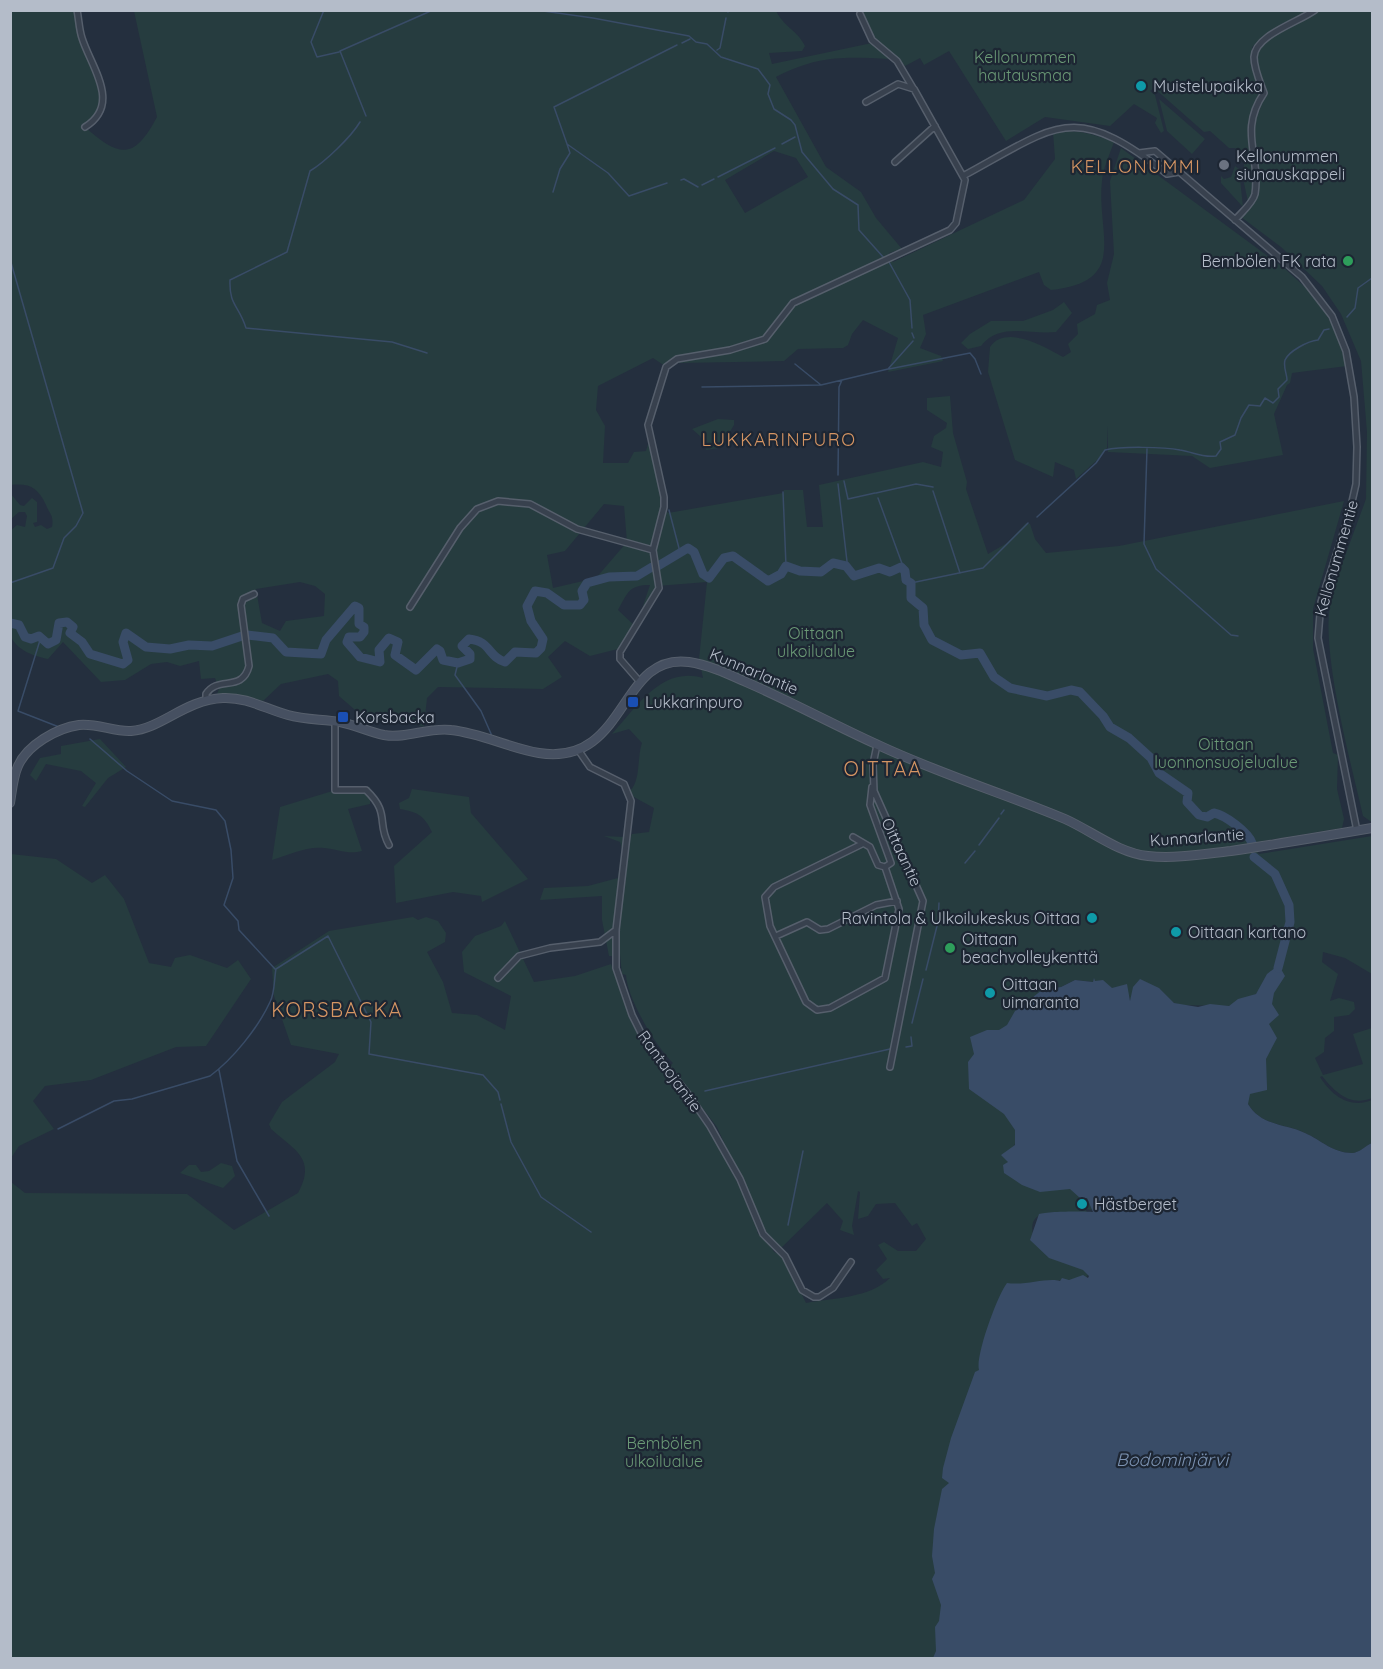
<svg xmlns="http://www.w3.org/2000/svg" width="1383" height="1669" viewBox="0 0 1383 1669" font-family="Quicksand,sans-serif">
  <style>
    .green { fill: #263c3f; fill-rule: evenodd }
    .water { fill: #394c67 }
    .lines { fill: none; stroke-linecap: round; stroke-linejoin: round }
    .stream { stroke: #394c67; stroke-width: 1.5 }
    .river { stroke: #394c67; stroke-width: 9 }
    .minor-casing { stroke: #565f6c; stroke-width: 8 }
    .secondary-casing { stroke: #565f6c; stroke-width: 10 }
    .minor { stroke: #38414e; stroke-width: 5 }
    .secondary { stroke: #465061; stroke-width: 8 }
    .culture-dot { fill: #0f9aa8; stroke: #1d2633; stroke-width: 2 }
    .worship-dot { fill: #6b7280; stroke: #1d2633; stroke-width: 2 }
    .leisure-dot { fill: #2e9e5b; stroke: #1d2633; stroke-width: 2 }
    .transit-dot { fill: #1a4fb4; stroke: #1d2633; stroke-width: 2 }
    .labels { text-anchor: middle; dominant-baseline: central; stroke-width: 4.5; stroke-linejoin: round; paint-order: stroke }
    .park-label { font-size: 16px; fill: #6b9a76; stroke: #1d2633 }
    .poi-label { font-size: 16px; fill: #b4bcc9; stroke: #1d2633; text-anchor: start }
    .street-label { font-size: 16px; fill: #b4bcc9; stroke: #1d2633 }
    .neighbourhood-label { font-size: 18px; letter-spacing: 1.5px; fill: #d59563; stroke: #1d2633 }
    .water-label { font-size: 18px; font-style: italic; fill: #7c92b1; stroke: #1d2633 }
    .quarter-label { font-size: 20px; letter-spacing: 1.5px; fill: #d59563; stroke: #1d2633 }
  </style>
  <rect width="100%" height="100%" fill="#242f3e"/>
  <path class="green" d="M11,11H77L81,33L100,79L101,108L85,127C120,158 134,160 157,117L134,11H776C785,28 798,31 805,46L802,51L769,53L772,64L872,43L890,59C842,57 820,55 776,77L826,167L861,192L876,218L902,249L889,253L893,262L1024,200L1055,159L1053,132C1076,129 1093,134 1114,142C1110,154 1103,168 1102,181C1096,233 1130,282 1051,290L1044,285L1039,272L923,315L926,334L920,348L941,356L943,361L888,372L898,338L863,320L852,334L848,345L843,348L798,349L784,361L678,363L665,366L653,358L598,386L596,410L605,426L603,463H628L634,452L646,451L649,441L662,497L661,515L664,507L668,513L783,493L784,490H803L807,527H823L819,485L923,462L941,467L943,452L931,447L934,436L946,428L947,423L927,410V398L950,396L953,433L967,482L966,489L988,554L1007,543L1026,523L1030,524L1035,539L1046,553L1119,546L1344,501L1313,609V649L1333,753L1338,755L1337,789L1344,819L1342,828L1251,843L1259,854L1372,836V974L1345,958L1323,952L1322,962L1338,974L1330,1001L1339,998L1354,1002L1355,1009L1349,1015L1334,1017V1031L1325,1038L1324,1052L1315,1058L1323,1075L1363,1064L1353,1034L1372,1028V1098C1350,1107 1335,1092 1322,1076L1320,1077C1332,1096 1350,1109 1372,1100V1143C1365,1146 1360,1153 1352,1153C1333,1153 1321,1140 1305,1133C1286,1124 1261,1126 1248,1104V1069L1281,969L1276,967L1256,994L1229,1006L1180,1005L1135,989L1130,1001L1129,995L1094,981V979L1093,982L1075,980L1061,987L1046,988L1022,1005L997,1106L1012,1120L1019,1134L1014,1146L1006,1154L1011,1176L1063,1185L1088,1194L1094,1210L1085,1209L1087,1212C1069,1218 1026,1201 1033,1235L1091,1271L1085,1279L1050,1281L960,1658H11V1182L25,1193L187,1194L234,1230L298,1193C317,1158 294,1150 271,1129L269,1124L282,1102L335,1062L339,1054L291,1045L274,996L272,968L329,931L413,917L418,920L426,917L438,921L446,933L445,942L427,952L443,982L452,1013L477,1015L505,1030L511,996L464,972L462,952L475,936L501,926L505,921L534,982L575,976L611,964L629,1017L641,1041L680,1086L709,1129L752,1210L758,1234L765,1238L774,1252L783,1256L806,1303C833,1298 870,1298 890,1278L883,1279L876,1270L887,1259L878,1245L884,1242L898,1251H916L926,1239L917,1223L912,1226L895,1203L876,1204L868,1216L858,1219L860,1192L858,1191L852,1226L854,1235L840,1230L843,1221L827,1203L780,1249L765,1233L717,1127L670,1066L673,1063C656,1047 627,998 626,975L622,974L618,934L629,839L632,834L649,832L654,808L632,796L630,791C641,780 637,756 642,743L629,729L612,734C637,707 661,666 703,678L699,659L707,582L657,586L646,609L643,606L650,585C629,585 628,592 618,610L635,626L618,649L590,656L565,641L548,657L562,677L543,689L438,687L427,698L424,727L391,716L377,721L362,716L339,696L338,681L328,674L281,684L263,701L234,694H217L219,689L215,678L201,679L199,661L180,666L167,662L151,664L125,680L101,682L63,642L48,659C34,656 18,651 11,637L10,531L17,525L25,527L27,516L25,512H19L11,519V494L20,505L24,506L32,498L37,502V522L33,523L35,527L41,525L47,529L52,527C54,515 50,515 46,505C38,488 30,483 11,485ZM774,151L796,158L808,177L745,213L725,180ZM604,504L624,506L627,542L596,578L553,588L547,555L565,551ZM300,582L315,586L325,594L324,616L286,621L280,631L262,623L256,589Z
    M861,11H1311L1281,24L1252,47L1262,93C1237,131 1263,181 1248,202L1244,183V156L1235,148H1229L1210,131L1204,132L1154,88L1150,91L1155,95L1164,131L1161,133L1155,123L1157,118L1134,104L1110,126L1045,117L1006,141L949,51L924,65L920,58L905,66L874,38Z
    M1319,11H1372V821H1370L1363,816C1352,766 1316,637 1333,595L1330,593L1337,578L1366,499L1367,432L1361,361L1341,314L1322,286L1281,247L1241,217L1254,201L1253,127L1263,101L1262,82L1256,63L1258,49L1265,41Z
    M1159,99L1205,139L1192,154L1167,131Z
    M1121,148L1284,268L1315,296L1335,329L1347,366L1292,373L1290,383L1287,385L1274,414L1283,455L1210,468L1192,456L1108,452V425L1107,448L1096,461L1076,479L1074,470L1055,462L1053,477L1015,460L988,372L990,347C1006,324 1045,347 1063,357L1071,352L1068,344L1078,334L1077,324L1095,314L1097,305L1110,300L1107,283L1114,254L1110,181Z
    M1235,166L1239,169L1243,207L1221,183V176L1224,179L1231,177Z
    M1064,302L1072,313L1056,332C1029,335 1000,322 981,346L968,349L961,343L970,334L991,321H1023L1053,310Z
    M718,419L734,420V425L720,448L706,450L700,436L692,429Z
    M100,739L126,767L108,778L85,807L82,806L96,783L81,771L46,764L36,781L30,775L40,758L61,754V746Z
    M370,787V804L348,809L362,851C348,855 338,849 324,848C307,846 288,855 272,860L280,807L339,789Z
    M412,789L469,797L471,813L528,879L482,902L481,896L453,892L396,903L394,866L432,832C424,815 417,812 400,809L399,803L409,798Z
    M604,836L624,837C624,878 613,916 613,956H609L602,920V896L540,900L544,888L588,886L618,878L622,849L620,842Z
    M11,854L56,859L92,883L105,875L124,899L149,963L171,967L175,958L190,955L227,968L238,960L251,979L206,1046L176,1047L91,1080L45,1086L33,1101L54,1129L19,1146L11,1158Z
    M221,1163L232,1166L235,1176L223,1188L180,1173L189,1165H196L201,1172L209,1171Z"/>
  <path class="water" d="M1276,967L1281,969L1285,976L1274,993L1272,1004L1279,1015L1269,1024L1277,1038L1266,1059L1267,1087V1090L1250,1094L1248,1104C1261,1126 1286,1124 1305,1133C1321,1140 1333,1153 1352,1153C1359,1153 1365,1146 1372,1143V1658H933L936,1651L935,1627L939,1621L941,1605L932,1579L935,1573L932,1556L934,1529L942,1489L949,1483L942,1478L943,1468L951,1438L975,1372L979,1370C975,1356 998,1294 1007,1283C1024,1286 1048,1277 1060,1281L1062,1278L1069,1280L1083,1275L1088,1278L1089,1276L1083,1270L1049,1258L1030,1240L1039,1214C1047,1211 1088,1211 1093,1212L1087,1198H1080L1070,1189L1040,1192L1022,1185L1004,1173L1003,1165L1008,1162L1001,1155L1015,1145V1130L1004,1114L969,1089L968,1062L974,1054L970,1037L987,1030H999L1007,1025L1015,1011L1042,990L1061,987L1075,980L1093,982L1094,978L1095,981L1103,980L1112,988L1127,984L1130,1001L1133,987L1140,979L1159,988L1174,1003L1198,1007L1210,1004L1229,1006L1238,999L1256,994L1267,974Z"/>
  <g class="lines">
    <path class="stream" d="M324,10L311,42L317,57L339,52
      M536,10L593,18L689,36L696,42L707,44L721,57L758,69L770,85L768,94L774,109L791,120L795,125L802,152L833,189L858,205L859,230L884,258
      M728,12L729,10
      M682,43L690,39
      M717,50L720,48L726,18
      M366,116L340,51L433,10
      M360,122C351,137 325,162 310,171L287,252L230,280C229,306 239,305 246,328L392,342L427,353
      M782,144L795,137
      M718,177L775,148
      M681,180L684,179L698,187
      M667,183L629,196L608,173L567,144L554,107L677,45
      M702,185L714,179
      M553,192L560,169L570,153L567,144
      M10,259L83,513L76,526L64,538L53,568L10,583
      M889,262L910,300L912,328
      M1347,317L1355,308L1358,288L1372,278
      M912,333L914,338
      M795,364L821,385L842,380
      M889,369L970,353L975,359L981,374
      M702,387L821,385
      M1147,449L1144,544L1156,569L1231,635L1238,636
      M838,475L839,387L842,380L888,369L913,341
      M844,481L848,499L875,493
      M838,484L848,570
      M933,491L960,573
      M783,492L786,566
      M876,493L916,484L933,487
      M878,498L904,569
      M669,510L680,552
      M1037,517L1096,463L1105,450C1121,446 1164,447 1180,450C1194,452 1201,458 1216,456L1221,449L1220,442L1235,435L1241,418L1249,405L1260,406L1265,398L1273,403L1279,397L1278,389L1287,380C1287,374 1283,367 1285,360C1289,351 1308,341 1318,340L1324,330L1329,329
      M911,583L983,568L1028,523
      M41,637L18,711L59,727
      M458,663L455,675L481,711L492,736
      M90,739L127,771L172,801L216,810L225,821L231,850L233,878L224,905L238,921L239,930L275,969
      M1001,814L1004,810
      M979,845L999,818
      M965,863L975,851
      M926,970L938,922L939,903
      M912,1023L923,979
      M906,1047L912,1046L911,1037
      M219,1070L237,1161L269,1216
      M705,1091L890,1049
      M501,1104L511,1142L541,1197L591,1232
      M58,1129L114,1101L132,1099L210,1076C233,1059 258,1028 270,1002C275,993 274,979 276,969L328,936L371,1022L369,1054L483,1075L498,1092L500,1100
      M788,1225L803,1151"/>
    <path class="river" d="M658,566L688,548L694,552L703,574L709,578L724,558L733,556L768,581L781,574L786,566L800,571L821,572L833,563L846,566L854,576L879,568L890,572L901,567L905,571L906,580L911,583V598L923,608L924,625L932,640L961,655L980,653L994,677L1010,688L1047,696L1071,690L1080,692L1103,716L1110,727L1129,738L1151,758L1159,773L1188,793L1187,802L1199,815L1207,817L1214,813C1225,815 1248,832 1252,843
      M10,623L19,625L25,637L31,639L39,636L48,644L56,640L59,623L67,622L73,627L70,633L82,642L90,654L123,664L128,660L123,642L126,633L146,647L170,649L189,645L212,646L242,636
      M247,635L273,638L286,652L321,654L326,640L355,606L359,608V624L364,627V632L360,637H349L347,642L360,657L380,662L379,650L389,638L398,642L395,655L416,670L437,649L440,651L443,660L458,663L470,659V654L462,646L469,639C491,641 488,657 505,662L515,652L536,653L541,648L543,639L531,621L527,606L535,591L547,593L564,605H580L584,600L582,591L587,583L609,577L637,576L652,567
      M1254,857L1275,874L1289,905L1290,922L1278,968"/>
    <defs>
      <path id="minor" d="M77,10C79,20 79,29 82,38C91,67 122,104 85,127
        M860,14L872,40L897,61L913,88
        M1139,153L1155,151L1302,277L1332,316L1346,351L1354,397L1357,447L1356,484L1349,515L1321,602L1318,638L1357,831
        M895,162L935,126
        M963,176C1057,125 1073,100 1167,174L1179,172
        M1235,220C1241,213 1253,203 1255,194C1261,156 1238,131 1264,93C1260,82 1254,69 1254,57C1255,35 1299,22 1315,10
        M410,607L460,528L477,509L498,501L530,504L577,529L653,550
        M640,682L620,659V652L659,588L653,550L664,507V497L648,425L666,367L677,359L730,350L765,339L793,303L950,230L956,223L965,180L914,89L898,84L866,102
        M206,700V694C218,675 242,693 249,666L241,605L243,599L254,594
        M335,721V790H366C391,814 376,822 389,845
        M877,745L873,764L874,791L923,901L890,1067
        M579,751L590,767L624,784L631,801L616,930V968L632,1015L644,1039L688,1094L710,1126L740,1179L763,1234L785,1256L802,1290L814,1297H819L833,1288L851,1262
        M853,837L870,847L878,865L885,867L891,863L870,805L872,787
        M862,844L774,887L765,897L770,926L806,1002L817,1010L830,1008L885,978L899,909L885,867
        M776,936L807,922L820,930L828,929L876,905L897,901
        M498,978L519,956L550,948L600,942L616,930"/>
      <path id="secondary" d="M10,803C12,791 13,777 18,766C27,745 57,728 79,725C97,723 114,732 131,731C163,728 184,700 223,698C247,697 266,709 288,715C305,720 323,719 340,722C355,725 369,732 384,735C407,739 428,727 451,730C481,733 509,748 539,753C628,767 618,652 689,662C709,665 728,674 746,682C790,701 832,724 876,744C937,773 1003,793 1065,819C1092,831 1118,853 1148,856C1175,859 1204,854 1231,851C1278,844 1325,836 1372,828"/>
    </defs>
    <use href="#minor" class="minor-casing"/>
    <use href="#secondary" class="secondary-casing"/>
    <use href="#minor" class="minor"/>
    <use href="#secondary" class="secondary"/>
  </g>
  <g class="culture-dot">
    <circle cx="1141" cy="86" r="6"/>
    <circle cx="1092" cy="918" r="6"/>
    <circle cx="1176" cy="932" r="6"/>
    <circle cx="990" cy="993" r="6"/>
    <circle cx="1082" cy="1204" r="6"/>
  </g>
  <circle class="worship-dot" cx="1224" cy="165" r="6"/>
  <g class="leisure-dot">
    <circle cx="1348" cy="261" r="6"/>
    <circle cx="950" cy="948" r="6"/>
  </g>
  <g class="transit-dot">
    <rect x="627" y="696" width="12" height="12" rx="3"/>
    <rect x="337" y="711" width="12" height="12" rx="3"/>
  </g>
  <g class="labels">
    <g class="park-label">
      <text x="1025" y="57">Kellonummen<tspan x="1025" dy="18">hautausmaa</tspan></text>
      <text x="816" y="633">Oittaan<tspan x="816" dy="18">ulkoilualue</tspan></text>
      <text x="1226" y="744">Oittaan<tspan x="1226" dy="18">luonnonsuojelualue</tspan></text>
      <text x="664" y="1443">Bembölen<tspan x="664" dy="18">ulkoilualue</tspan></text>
    </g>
    <g class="poi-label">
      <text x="1153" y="86">Muistelupaikka</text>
      <text x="1236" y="156">Kellonummen<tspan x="1236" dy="18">siunauskappeli</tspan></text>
      <text x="1336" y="261" text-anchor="end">Bembölen FK rata</text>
      <text x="645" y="702">Lukkarinpuro</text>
      <text x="355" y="717">Korsbacka</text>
      <text x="1080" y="918" text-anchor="end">Ravintola &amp; Ulkoilukeskus Oittaa</text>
      <text x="1188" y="932">Oittaan kartano</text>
      <text x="962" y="939">Oittaan<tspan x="962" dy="18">beachvolleykenttä</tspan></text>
      <text x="1002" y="984">Oittaan<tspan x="1002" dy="18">uimaranta</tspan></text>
      <text x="1094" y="1204">Hästberget</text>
    </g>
    <g class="street-label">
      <text transform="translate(1336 558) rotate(-74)">Kellonummentie</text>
      <text transform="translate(754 671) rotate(23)">Kunnarlantie</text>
      <text transform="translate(1197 837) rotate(-4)">Kunnarlantie</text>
      <text transform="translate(902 852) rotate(65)">Oittaantie</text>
      <text transform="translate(670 1071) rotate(54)">Rantaojantie</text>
    </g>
    <g class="neighbourhood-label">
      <text x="1136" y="166">KELLONUMMI</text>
      <text x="779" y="439">LUKKARINPURO</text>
    </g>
    <g class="water-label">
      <text x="1172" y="1459">Bodominjärvi</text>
    </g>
    <g class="quarter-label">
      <text x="883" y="768">OITTAA</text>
      <text x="337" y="1009">KORSBACKA</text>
    </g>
  </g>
  <rect width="1383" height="1669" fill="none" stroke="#b4bcc9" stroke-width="24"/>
</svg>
